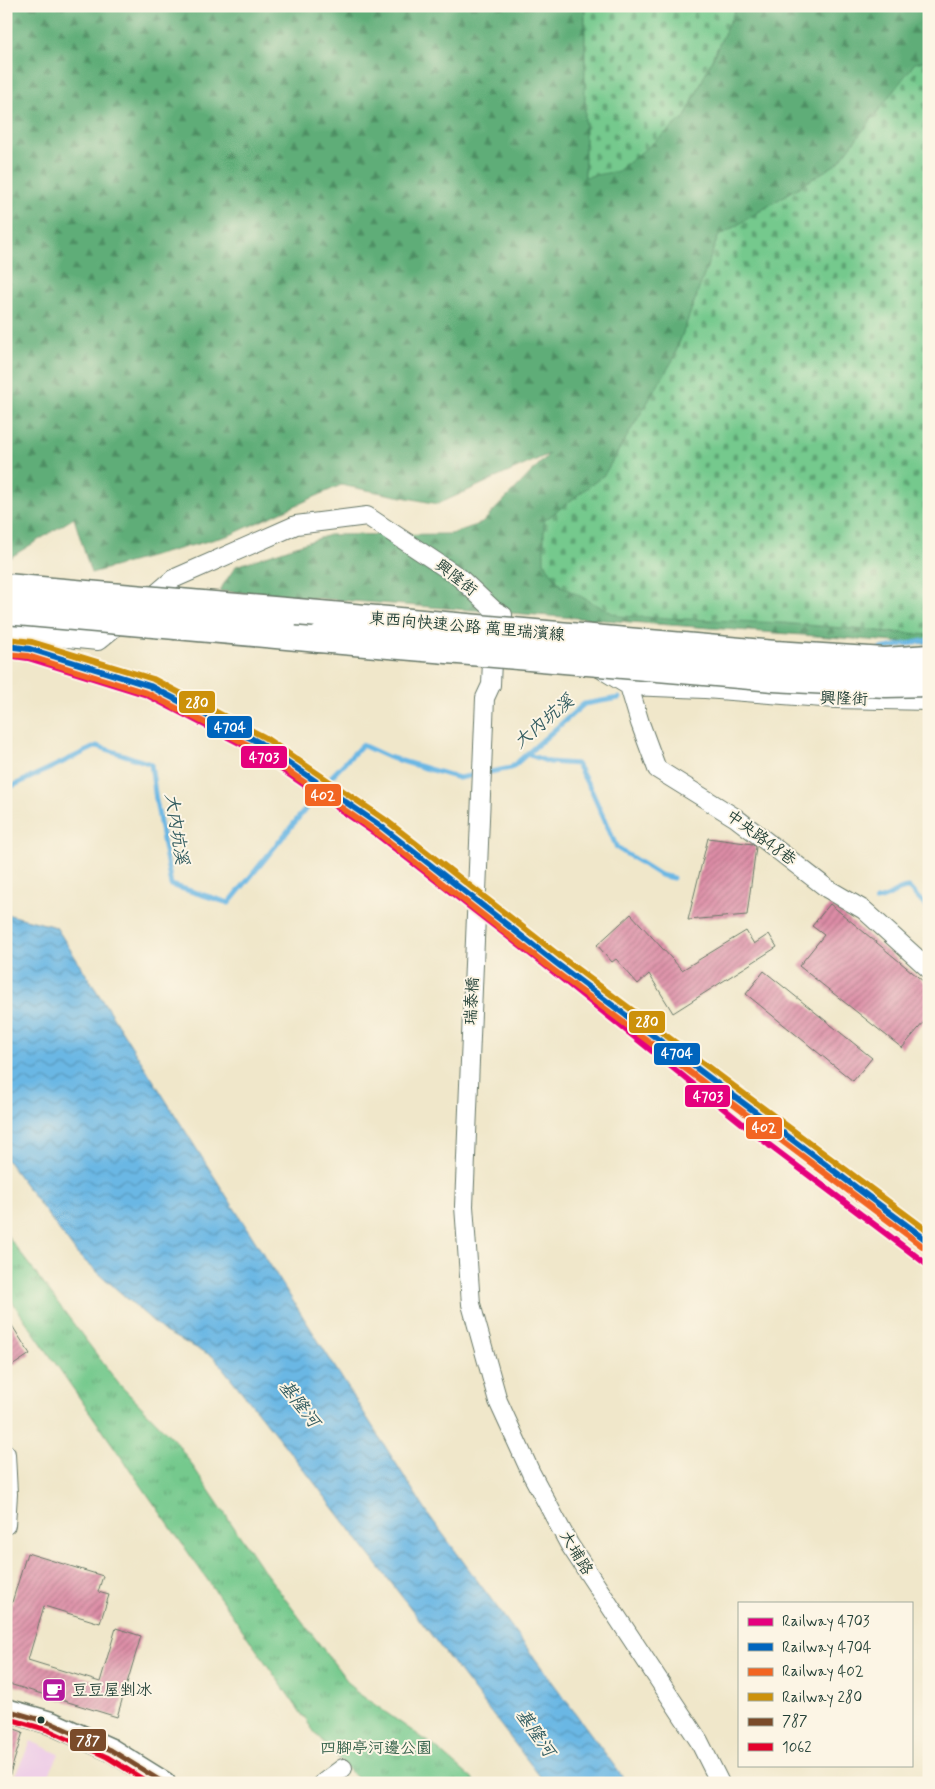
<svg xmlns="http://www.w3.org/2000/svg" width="935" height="1789" viewBox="0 0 935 1789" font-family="Mynerve,'LXGW WenKai TC',sans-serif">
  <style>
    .built { fill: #efd0e7 }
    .forest { fill: url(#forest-firs); stroke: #3f7556 }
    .cemetery { fill: url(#cemetery-stones); stroke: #4a8360 }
    .park { fill: url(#park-tufts); stroke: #4a8360 }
    .water { fill: url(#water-waves); stroke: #447a8c }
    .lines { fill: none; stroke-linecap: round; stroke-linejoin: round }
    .stream { stroke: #6ab7e4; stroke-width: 5 }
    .building { fill: url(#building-hatch) }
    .minor-casing { stroke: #687868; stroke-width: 20 }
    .major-casing { stroke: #687868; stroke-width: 25 }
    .highway-casing { stroke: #687868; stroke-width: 29 }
    .minor { stroke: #fff; stroke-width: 18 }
    .major { stroke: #fff; stroke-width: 22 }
    .highway { stroke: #fff; stroke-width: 26 }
    .highway-bridge-casing { stroke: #687868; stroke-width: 29; stroke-linecap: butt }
    .highway-bridge { stroke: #fff; stroke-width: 26 }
    .bus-1-casing { stroke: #fcf5e5; stroke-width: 9 }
    .bus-2-casing { stroke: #fcf5e5; stroke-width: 9 }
    .bus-1 { stroke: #7a4b2a; stroke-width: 5 }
    .bus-2 { stroke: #e4002b; stroke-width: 5 }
    .rail-1-casing { stroke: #fcf5e5; stroke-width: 10 }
    .rail-2-casing { stroke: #fcf5e5; stroke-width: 10 }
    .rail-3-casing { stroke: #fcf5e5; stroke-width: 10 }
    .rail-4-casing { stroke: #fcf5e5; stroke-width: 10 }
    .rail-1 { stroke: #e5007d; stroke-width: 6 }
    .rail-2 { stroke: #0065bd; stroke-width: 6 }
    .rail-3 { stroke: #f26522; stroke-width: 6 }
    .rail-4 { stroke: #cc910a; stroke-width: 6 }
    .bus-dot { fill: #1f3d34; stroke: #fcf5e5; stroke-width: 2 }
    .labels { text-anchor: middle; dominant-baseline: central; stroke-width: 4; stroke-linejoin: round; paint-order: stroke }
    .street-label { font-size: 16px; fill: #1f3d34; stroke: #fcf5e5 }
    .poi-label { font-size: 16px; fill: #1f3d34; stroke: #fcf5e5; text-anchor: start }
    .park-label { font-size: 16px; fill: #34604a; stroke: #fcf5e5 }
    .water-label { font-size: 18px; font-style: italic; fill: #325c60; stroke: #fcf5e5 }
    .line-badge { stroke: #fcf5e5; stroke-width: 2 }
    .badge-label { font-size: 14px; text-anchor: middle; font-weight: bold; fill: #fff }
  </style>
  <defs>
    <pattern id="forest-firs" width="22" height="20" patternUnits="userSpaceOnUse" patternTransform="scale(1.25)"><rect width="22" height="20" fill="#5fad78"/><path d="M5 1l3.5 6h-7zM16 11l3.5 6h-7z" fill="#4e8e63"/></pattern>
    <pattern id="cemetery-stones" width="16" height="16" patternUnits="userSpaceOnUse" patternTransform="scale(1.25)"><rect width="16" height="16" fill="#74c98d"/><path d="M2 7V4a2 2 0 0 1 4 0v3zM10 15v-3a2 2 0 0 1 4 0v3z" fill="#5fa474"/></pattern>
    <pattern id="park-tufts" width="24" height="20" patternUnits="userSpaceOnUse" patternTransform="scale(1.25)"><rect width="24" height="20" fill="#74c98d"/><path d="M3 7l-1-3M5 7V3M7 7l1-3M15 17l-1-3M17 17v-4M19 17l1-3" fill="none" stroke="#5fa474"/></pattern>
    <pattern id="water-waves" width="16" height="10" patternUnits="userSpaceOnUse" patternTransform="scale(1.25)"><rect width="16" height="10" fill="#6ab7e4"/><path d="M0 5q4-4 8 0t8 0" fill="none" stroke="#5796ba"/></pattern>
    <pattern id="building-hatch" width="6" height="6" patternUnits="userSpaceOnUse" patternTransform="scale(1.25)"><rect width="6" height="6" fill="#dc8ca6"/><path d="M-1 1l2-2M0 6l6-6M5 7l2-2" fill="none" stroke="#b27488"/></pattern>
  </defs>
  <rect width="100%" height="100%" fill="#fcf5e5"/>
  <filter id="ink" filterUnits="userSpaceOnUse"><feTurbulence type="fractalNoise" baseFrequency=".02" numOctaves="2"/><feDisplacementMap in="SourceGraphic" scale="10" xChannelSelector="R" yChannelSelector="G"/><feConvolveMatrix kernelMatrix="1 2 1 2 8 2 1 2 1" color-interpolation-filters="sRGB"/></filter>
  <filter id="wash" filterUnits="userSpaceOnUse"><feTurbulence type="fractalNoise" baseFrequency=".0096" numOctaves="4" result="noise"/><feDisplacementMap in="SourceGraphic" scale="20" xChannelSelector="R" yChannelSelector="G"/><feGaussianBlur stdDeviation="1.12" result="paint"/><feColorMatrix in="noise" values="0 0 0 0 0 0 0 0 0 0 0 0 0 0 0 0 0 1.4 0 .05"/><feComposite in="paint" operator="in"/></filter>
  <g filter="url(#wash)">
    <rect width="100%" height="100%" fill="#f0e7ca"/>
    <path class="built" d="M31,1741L59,1754L45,1783H11Z"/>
    <path class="forest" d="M6,6H585V177L685,117L737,6H929V60L915,64L838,163L718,237L673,360L604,475L544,521V562L561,586L781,623L929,635V643H909L219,591L236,566L329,535L451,534L482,523L549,454L438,504L341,485L230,535L91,573L74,518L11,557H6Z"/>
    <path class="cemetery" d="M585,6H737L685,117L618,171L585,177Z
      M929,60V635L781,623L618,616L561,586L544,562V521L604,475L673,360L718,237L838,163L915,63Z"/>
    <path class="park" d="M6,1234L118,1383L177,1443L261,1567L355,1691L434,1746L477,1783H361L315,1733L6,1293Z"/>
    <path class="water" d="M6,914L56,927L428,1514L627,1783H545L313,1481L214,1357L165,1332L77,1254L6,1159Z"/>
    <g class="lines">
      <path class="stream" d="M880,649L929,640
        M527,754L549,762L577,764L592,792L617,848L660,875L673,878
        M330,778L362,745L388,757L459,778L511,768L584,704L619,698
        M6,789L97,746L151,764L156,800L171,885L229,903L317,795
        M876,900C893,898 894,888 909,888L929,910"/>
    </g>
    <g id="blocks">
      <path class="building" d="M708,838L753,844L756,847L747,915L688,920Z
        M830,904L929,986V1016L902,1048L799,966L824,935L812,926Z
        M631,914L682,970L746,931L754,944L769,934L777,947L673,1013L649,974L638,984L616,959L612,962L597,945Z
        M764,971L872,1058L853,1081L746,994Z
        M6,1316L30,1354L12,1366L6,1356Z
        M27,1553L103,1576L98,1592L109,1595L100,1623L44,1606L28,1660L100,1682L116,1628L141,1636L117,1717L6,1683V1622Z
        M6,1726L23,1732L9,1777H6Z"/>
    </g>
  </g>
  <g filter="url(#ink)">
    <use href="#blocks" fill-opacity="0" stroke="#687868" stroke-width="1"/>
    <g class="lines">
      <defs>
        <path id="minor" d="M145,603L173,579L296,525L367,516L459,577L494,610L503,615
          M494,610L491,685L485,698L464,1206L471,1304L498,1401L531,1473L569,1544L699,1741L720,1783
          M6,632L98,641L125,619
          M596,666L629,686L705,689L836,699L929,701
          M629,686L640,723L657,769L736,818L828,889L864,910L929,969
          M6,1454L8,1494L6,1525
          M323,1783L343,1768"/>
        <path id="major" d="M6,1710L51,1723L111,1750L164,1783"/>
        <path id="highway" d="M179,602L297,612
          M176,626L319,639"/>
      </defs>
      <use href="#minor" class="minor-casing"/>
      <use href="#major" class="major-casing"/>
      <use href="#highway" class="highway-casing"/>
      <use href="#minor" class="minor"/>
      <use href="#major" class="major"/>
      <use href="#highway" class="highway"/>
      <defs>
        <path id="highway-bridge" d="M6,587L179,602
          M6,611L176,626
          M297,612L775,654L885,661L929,658
          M319,639L773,678L886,684L929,683"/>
      </defs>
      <use href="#highway-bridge" class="highway-bridge-casing"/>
      <use href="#highway-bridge" class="highway-bridge"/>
      <defs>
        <path id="bus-1" d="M6,1710L51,1723L111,1750L164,1783"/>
        <path id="bus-2" d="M6,1718L48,1730L107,1757L149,1783"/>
      </defs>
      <use href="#bus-1" class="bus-1-casing"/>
      <use href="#bus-2" class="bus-2-casing"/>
      <use href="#bus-1" class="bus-1"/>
      <use href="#bus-2" class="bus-2"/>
      <defs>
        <path id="rail-1" d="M6,655L28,658L147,695L255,751L376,834L551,970L769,1145L929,1266"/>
        <path id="rail-2" d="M6,646L30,649L150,686L260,743L382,827L556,963L929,1242"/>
        <path id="rail-3" d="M6,654L28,656L147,693L256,749L378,833L552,969L925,1248"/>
        <path id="rail-4" d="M7,639L32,642L153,679L264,737L387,821L561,957L929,1232"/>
      </defs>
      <use href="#rail-1" class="rail-1-casing"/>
      <use href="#rail-2" class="rail-2-casing"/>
      <use href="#rail-3" class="rail-3-casing"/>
      <use href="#rail-4" class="rail-4-casing"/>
      <use href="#rail-1" class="rail-1"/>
      <use href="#rail-2" class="rail-2"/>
      <use href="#rail-3" class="rail-3"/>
      <use href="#rail-4" class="rail-4"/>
    </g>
  </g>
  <defs>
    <symbol id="cafe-square" viewBox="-11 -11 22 22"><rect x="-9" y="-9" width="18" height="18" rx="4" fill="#b5179e" stroke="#fcf5e5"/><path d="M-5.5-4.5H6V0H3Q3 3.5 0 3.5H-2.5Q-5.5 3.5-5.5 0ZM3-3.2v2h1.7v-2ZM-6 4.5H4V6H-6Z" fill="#fff"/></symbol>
  </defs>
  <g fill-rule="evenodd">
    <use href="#cafe-square" x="40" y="1676" width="28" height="28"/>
  </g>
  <circle class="bus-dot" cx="41" cy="1720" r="4.5"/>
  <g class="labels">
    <g class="street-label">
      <text transform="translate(456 578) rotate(38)">興隆街</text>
      <text transform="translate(467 627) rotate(5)">東西向快速公路 萬里瑞濱線</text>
      <text transform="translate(844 699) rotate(2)">興隆街</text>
      <text transform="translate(761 838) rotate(36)">中央路48巷</text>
      <text transform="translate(472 1001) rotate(-87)">瑞泰橋</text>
      <text transform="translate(576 1553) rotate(59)">大埔路</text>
    </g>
    <g class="poi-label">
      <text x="72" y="1690">豆豆屋剉冰</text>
    </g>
    <g class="park-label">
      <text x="376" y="1748">四腳亭河邊公園</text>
    </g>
    <g class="water-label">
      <text transform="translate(544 722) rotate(-40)">大內坑溪</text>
      <text transform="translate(176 829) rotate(81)">大內坑溪</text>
      <text transform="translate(299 1404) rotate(52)">基隆河</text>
      <text transform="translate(535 1733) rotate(55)">基隆河</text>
    </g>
  </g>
  <g class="line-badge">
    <rect x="178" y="690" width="38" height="24" rx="5" fill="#cc910a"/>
    <rect x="206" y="715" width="47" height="24" rx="5" fill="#0065bd"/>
    <rect x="240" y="745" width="48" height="24" rx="5" fill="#e5007d"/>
    <rect x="304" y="783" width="38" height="24" rx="5" fill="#f26522"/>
    <rect x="628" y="1010" width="38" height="24" rx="5" fill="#cc910a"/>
    <rect x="653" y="1042" width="48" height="24" rx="5" fill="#0065bd"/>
    <rect x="684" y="1084" width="47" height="24" rx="5" fill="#e5007d"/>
    <rect x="745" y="1116" width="38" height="24" rx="5" fill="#f26522"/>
    <rect x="69" y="1728" width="38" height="24" rx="5" fill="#7a4b2a"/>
  </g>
  <g class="badge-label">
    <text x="197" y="707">280</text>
    <text x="230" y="732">4704</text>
    <text x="264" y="762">4703</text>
    <text x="323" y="800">402</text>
    <text x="647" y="1026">280</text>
    <text x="677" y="1058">4704</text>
    <text x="708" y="1101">4703</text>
    <text x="764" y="1132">402</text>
    <text x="88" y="1745">787</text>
  </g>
  <rect width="935" height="1789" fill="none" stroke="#fcf5e5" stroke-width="25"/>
  <rect x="738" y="1602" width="175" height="165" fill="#fcf5e5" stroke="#a4ab9e"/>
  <rect x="748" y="1618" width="25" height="8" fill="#e5007d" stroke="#a4ab9e"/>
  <text x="782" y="1626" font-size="15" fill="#1f3d34">Railway 4703</text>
  <rect x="748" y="1643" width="25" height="8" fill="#0065bd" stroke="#a4ab9e"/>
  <text x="782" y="1652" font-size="15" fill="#1f3d34">Railway 4704</text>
  <rect x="748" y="1668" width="25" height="8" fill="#f26522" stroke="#a4ab9e"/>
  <text x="782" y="1676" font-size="15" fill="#1f3d34">Railway 402</text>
  <rect x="748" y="1693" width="25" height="8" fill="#cc910a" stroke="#a4ab9e"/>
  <text x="782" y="1702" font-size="15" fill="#1f3d34">Railway 280</text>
  <rect x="748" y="1718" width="25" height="8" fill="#7a4b2a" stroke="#a4ab9e"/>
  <text x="782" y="1726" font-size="15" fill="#1f3d34">787</text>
  <rect x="748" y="1743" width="25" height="8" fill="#e4002b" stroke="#a4ab9e"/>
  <text x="782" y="1752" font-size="15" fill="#1f3d34">1062</text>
</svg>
